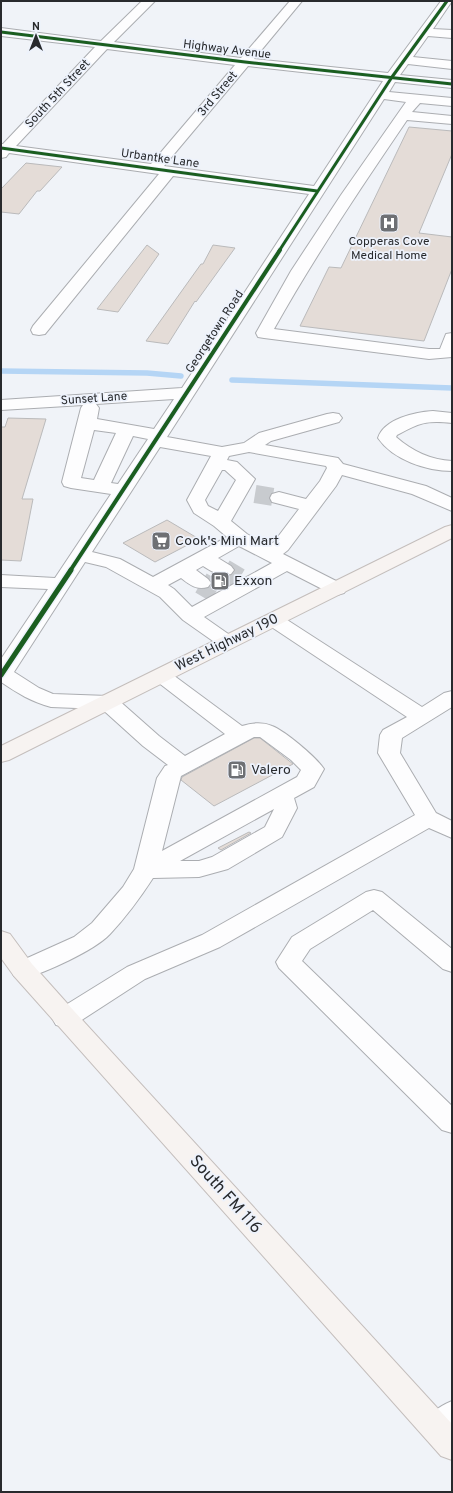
<svg xmlns="http://www.w3.org/2000/svg" width="453" height="1493" viewBox="0 0 453 1493" font-family="Overpass,sans-serif">
  <style>
    .lines { fill: none; stroke-linecap: round; stroke-linejoin: round }
    .stream { stroke: #b5d5f5; stroke-width: 5.5 }
    .building { fill: #e4dcd7; stroke: #bababb }
    .minor-tunnel-far1 { stroke: #c8cbcf; stroke-width: 18; stroke-dasharray: 18 8; stroke-linecap: butt }
    .minor-tunnel { stroke: #c8cbcf; stroke-width: 22; stroke-dasharray: 22 11; stroke-linecap: butt }
    .minor-casing { stroke: #abadb1; stroke-width: 2 }
    .major-casing { stroke: #c4bebc; stroke-width: 2 }
    .minor { fill: #fdfdfe; fill-rule: evenodd }
    .major { fill: #f7f3f1; fill-rule: evenodd }
    .cycleway-far2-casing { stroke: #edf2fc; stroke-width: 4.5 }
    .cycleway-far1-casing { stroke: #edf2fc; stroke-width: 6 }
    .cycleway-casing { stroke: #edf2fc; stroke-width: 8 }
    .cycleway-far2 { stroke: #1b5e20; stroke-width: 3 }
    .cycleway-far1 { stroke: #1b5e20; stroke-width: 4 }
    .cycleway { stroke: #1b5e20; stroke-width: 5 }
    .labels { text-anchor: middle; dominant-baseline: central; stroke-width: 3.5; stroke-linejoin: round; paint-order: stroke }
    .far-street-label { font-size: 12px; fill: #282a2d; stroke: #edf2fc }
    .far-poi-label { font-size: 12px; fill: #282a2d; stroke: #edf2fc }
    .poi-label { font-size: 14px; fill: #282a2d; stroke: #edf2fc; text-anchor: start }
    .street-label { font-size: 14px; fill: #282a2d; stroke: #edf2fc }
    .near-street-label { font-size: 17px; fill: #282a2d; stroke: #edf2fc }
  </style>
  <rect width="100%" height="100%" fill="#f0f3f8"/>
  <g class="lines">
    <path class="stream" d="M1,371L147,373L181,376
      M232,380L452,388"/>
  </g>
  <path class="building" d="M409,127L452,131V154L419,233L452,237V269L424,341L300,326L329,267L341,268Z
    M26,163L62,167L40,191H37L19,214L1,212V189Z
    M147,245L159,254L118,312L97,309Z
    M213,245L235,248L196,302L195,301L168,344L146,341L201,264H203Z
    M8,418L46,419L22,499H33L21,561L1,560V427H5Z
    M167,520L199,539L155,562L123,543Z
    M254,738H260L293,764L214,806L181,780L182,777Z
    M249,832L251,833L221,850L218,848Z"/>
  <g class="lines">
    <path class="minor-tunnel-far1" d="M255,494L279,498"/>
    <path class="minor-tunnel" d="M224,570L239,579
      M201,583L216,592"/>
    <defs>
      <path id="minor" d="M142,1H155L114,42L241,58L290,1H302L254,59L388,73L441,1H452L433,29L452,30V38L428,36L413,57L452,61V69L408,64L400,75L452,80V88L395,82L389,92L452,98V106L420,103L412,112L452,116V124L407,120C360,189 315,256 274,329L429,349H440L446,334L452,333V357L429,359L264,338L258,337L256,333L291,271L341,195L406,102L384,99L167,437L222,447L244,443L259,433L327,414L333,413L339,414L342,418L339,422L271,441L265,445L338,458L343,464L426,486L452,498V511L412,494L342,475L336,486L288,550L283,554L344,585L347,589L344,593L337,595L330,593L287,571L204,617L234,638L237,642L234,646L227,648L220,646L183,620L160,597L106,567L85,562L14,672L39,688L53,694L108,696L116,698L159,736L185,756L225,734L155,680L151,676L155,672L162,670L169,672L242,726C251,723 263,722 272,726C285,731 316,757 324,769L314,787L294,798L297,808L282,837L228,869L199,877L153,878C140,898 126,917 110,934C94,951 46,972 23,979L14,976L11,970L14,964L74,937L92,923L123,887L134,869L157,778L165,766L168,765L143,746L102,709L51,707C30,701 19,694 1,682V659L48,589L1,587V575L55,578L111,494L71,488L64,486L62,482L81,408L83,405L1,410V400L182,388L309,194L173,176L45,334L39,335L33,334L31,330L33,326L159,174L9,153L6,157L1,158V144H3L95,47L1,36V28L101,41ZM107,49L235,65L151,164L16,146ZM248,66L383,81L314,186L164,166ZM174,399L154,429L97,419L99,408L96,404ZM94,430L116,433L94,480L81,478ZM133,436L148,439L118,484L111,483ZM160,447L211,456L187,500L194,513L214,526L227,537L153,577L120,559L92,552ZM249,452L326,466L327,468L320,481L306,499L279,492L272,494L270,498L272,502L299,509L274,542L268,546L247,534L231,521L255,479L237,462L227,460L229,456ZM222,470H225L236,480L218,511L208,506L205,500ZM239,546L272,563L192,607L174,589L168,585L181,578C190,585 196,590 208,587L211,583L208,579L196,570L203,566C213,572 220,577 231,574L234,570L231,566L218,558ZM254,737H260L291,760L301,770L297,777L162,851L181,776ZM274,809L265,827L212,857L199,861H180Z
        M433,411L452,413V423C426,420 419,423 397,435L396,437C412,451 431,460 452,461V471C427,471 393,460 378,438C384,419 415,412 433,411Z
        M274,614L281,616L422,707L444,693L452,691V707L402,738L400,753L436,813L452,821V838L429,828L220,947L145,979L74,1025L65,1027L56,1025L52,1018L56,1011L127,967L202,935L415,815L378,753L380,735L383,730L407,717L267,624L264,620L267,616Z
        M374,890L382,892L452,949V972L443,969L373,910L310,949L302,961L452,1106V1133L442,1130L279,968L276,962L292,937L366,892Z
        M452,1401V1434L448,1438L437,1442L426,1438L422,1428C428,1414 438,1407 452,1401Z"/>
      <path id="major" d="M452,525V538L9,760L1,762V746L445,527Z
        M1,931L10,934L32,964L74,1011L452,1424V1460L441,1456L14,976L1,958Z"/>
    </defs>
    <use href="#minor" class="minor-casing"/>
    <use href="#major" class="major-casing"/>
    <use href="#minor" class="minor"/>
    <use href="#major" class="major"/>
    <defs>
      <path id="cycleway-far2" d="M1,32L245,62L452,84
        M1,148L317,191
        M279,251L392,77L447,1"/>
      <path id="cycleway-far1" d="M70,571L280,250"/>
      <path id="cycleway" d="M1,675L71,570"/>
    </defs>
    <use href="#cycleway-far2" class="cycleway-far2-casing"/>
    <use href="#cycleway-far1" class="cycleway-far1-casing"/>
    <use href="#cycleway" class="cycleway-casing"/>
    <use href="#cycleway-far2" class="cycleway-far2"/>
    <use href="#cycleway-far1" class="cycleway-far1"/>
    <use href="#cycleway" class="cycleway"/>
  </g>
  <defs>
    <symbol id="hospital-square" viewBox="-11 -11 22 22"><rect x="-9" y="-9" width="18" height="18" rx="4" fill="#6e7074" stroke="#edf2fc"/><path d="M-5-5h3v3.5h4V-5h3V5h-3V1.5h-4V5h-3Z" fill="#fff"/></symbol>
    <symbol id="supermarket-square" viewBox="-11 -11 22 22"><rect x="-9" y="-9" width="18" height="18" rx="4" fill="#6e7074" stroke="#edf2fc"/><path d="M-6-5.5h2.5l.6 2H6L4.5 2H-2.5L-4.4-4H-6ZM-1.5 3.2a1.3 1.3 0 1 0 .1 0ZM3 3.2a1.3 1.3 0 1 0 .1 0Z" fill="#fff"/></symbol>
    <symbol id="fuel-square" viewBox="-11 -11 22 22"><rect x="-9" y="-9" width="18" height="18" rx="4" fill="#6e7074" stroke="#edf2fc"/><path d="M-5.5-6h7V0h2V4h1.3V-2.5L3-4.5l.8-.8L6-3V5H2.5V1h-1V6h-7ZM-4.2-4.7v3.2H.2V-4.7Z" fill="#fff"/></symbol>
  </defs>
  <g fill-rule="evenodd">
    <use href="#hospital-square" x="378" y="212" width="22" height="22"/>
    <use href="#supermarket-square" x="150" y="530" width="22" height="22"/>
    <use href="#fuel-square" x="209" y="570" width="22" height="22"/>
    <use href="#fuel-square" x="226" y="759" width="22" height="22"/>
  </g>
  <g class="labels">
    <g class="far-street-label">
      <text transform="translate(227 50) rotate(7)">Highway Avenue</text>
      <text transform="translate(58 94) rotate(-47)">South 5th Street</text>
      <text transform="translate(218 94) rotate(-50)">3rd Street</text>
      <text transform="translate(160 159) rotate(8)">Urbantke Lane</text>
      <text transform="translate(215 332) rotate(-57)">Georgetown Road</text>
      <text transform="translate(94 399) rotate(-4)">Sunset Lane</text>
    </g>
    <g class="far-poi-label">
      <text x="389" y="242">Copperas Cove<tspan x="389" dy="14">Medical Home</tspan></text>
    </g>
    <g class="poi-label">
      <text x="175" y="541">Cook's Mini Mart</text>
      <text x="234" y="581">Exxon</text>
      <text x="251" y="770">Valero</text>
    </g>
    <g class="street-label">
      <text transform="translate(227 643) rotate(-26)">West Highway 190</text>
    </g>
    <g class="near-street-label">
      <text transform="translate(225 1195) rotate(48)">South FM 116</text>
    </g>
  </g>
  <rect width="453" height="1493" fill="none" stroke="#282a2d" stroke-width="4"/>
  <g transform="translate(36 36)" stroke="#edf2fc" stroke-width="3" paint-order="stroke">
  <path d="M0-3L7 15L0 10L-7 15Z" fill="#282a2d"/>
  <text y="-6" font-size="11" font-weight="bold" text-anchor="middle" fill="#282a2d">N</text>
  </g>
</svg>
